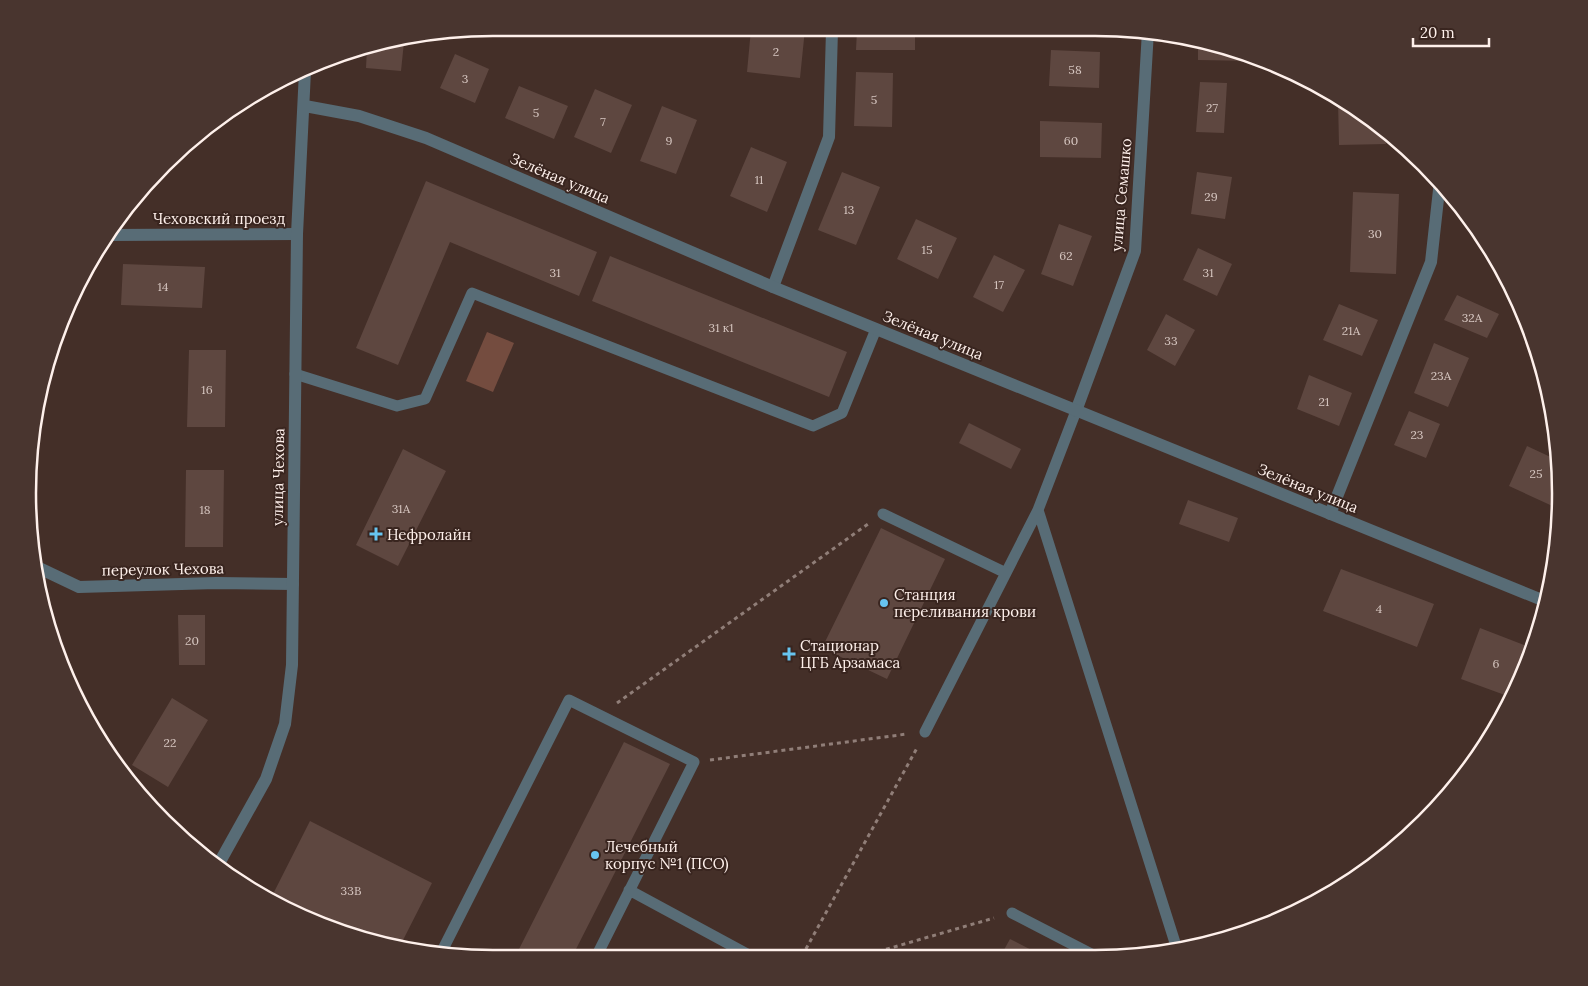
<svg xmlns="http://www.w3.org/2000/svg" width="1588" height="986" viewBox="0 0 1588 986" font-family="Lora,serif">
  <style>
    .green { fill: #744c3f }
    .building { fill: #5e4740 }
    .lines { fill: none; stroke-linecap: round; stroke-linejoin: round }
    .path { stroke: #907e78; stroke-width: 3; stroke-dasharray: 4 4; stroke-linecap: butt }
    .service { stroke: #586c76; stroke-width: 11 }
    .minor { stroke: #586c76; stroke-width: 12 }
    .tertiary { stroke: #586c76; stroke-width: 12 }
    .poi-dot { fill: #67c4f0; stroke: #39251f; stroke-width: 2 }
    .labels { text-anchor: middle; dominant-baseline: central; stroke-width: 4; stroke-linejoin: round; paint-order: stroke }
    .number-label { font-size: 12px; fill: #d6c6c0 }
    .street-label { font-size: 15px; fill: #fef0eb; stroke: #39251f }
    .poi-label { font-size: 15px; fill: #fef0eb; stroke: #39251f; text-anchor: start }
    .rim { fill: none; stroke: #fef0eb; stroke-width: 2.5 }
  </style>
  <rect width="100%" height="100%" fill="#442f28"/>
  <path class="green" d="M487,332L514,343L493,392L466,381Z"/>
  <path class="building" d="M751,29H805L800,78L747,72Z
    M857,30H915V50H856Z
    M404,42L401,71L366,68L367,48Z
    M1198,43L1252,57V61L1198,60Z
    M1051,50L1100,52L1099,88L1049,86Z
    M455,54L489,69L475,103L440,88Z
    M856,72L893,73L892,127L854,126Z
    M1200,82L1227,83L1224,133L1196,132Z
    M519,86L568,106L554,139L505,118Z
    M595,89L632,105L611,153L574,137Z
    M1338,100L1379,124L1385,130L1386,144L1339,145Z
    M662,106L697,120L676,174L640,161Z
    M1040,121L1102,123L1101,158L1040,157Z
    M751,147L787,162L767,212L730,196Z
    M842,172L880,187L856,245L818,230Z
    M1197,172L1232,177L1225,219L1191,214Z
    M426,181L597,252L579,296L450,242L398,365L356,348Z
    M1353,192L1399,194L1396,274L1350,272Z
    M916,219L957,238L938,279L897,259Z
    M1059,224L1092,236L1073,286L1041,274Z
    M1198,248L1232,264L1217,296L1183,280Z
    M994,255L1025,270L1003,312L973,297Z
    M610,256L847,352L829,397L592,301Z
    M123,264L205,267L202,308L121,305Z
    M1457,295L1499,314L1487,338L1444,320Z
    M1339,304L1378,320L1362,356L1323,340Z
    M1166,314L1195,330L1175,366L1147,350Z
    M1434,343L1469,358L1448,407L1414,393Z
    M189,350H226L225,427H187Z
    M1309,375L1352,393L1339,426L1297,409Z
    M1409,411L1440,424L1426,458L1394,445Z
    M969,423L1021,449L1011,469L959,443Z
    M1527,446L1557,460L1559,509L1509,486Z
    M403,449L446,471L398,566L356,545Z
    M186,470H224L223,547H185Z
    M1188,500L1238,518L1229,542L1179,524Z
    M881,528L945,559L887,679L822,648Z
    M1341,569L1434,604L1417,647L1323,611Z
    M178,615H205V665H179Z
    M1480,628L1532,648L1513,698L1461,679Z
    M172,698L208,720L168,787L132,765Z
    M624,742L670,764L573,955H516Z
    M310,821L432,883L400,946L315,923L271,898Z
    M1010,939L1045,957H1000Z"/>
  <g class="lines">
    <path class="path" d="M617,703L868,524
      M710,760L907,734
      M802,956L917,748
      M863,956L994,918"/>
    <path class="service" d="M295,374L397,406L425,399L472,293L813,426L842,413L876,329
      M1076,411L1038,510L1177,949
      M883,514L1006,573
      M925,732L1038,510
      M629,890L751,956
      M1012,913L1097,957
      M440,955L569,700L694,762L597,955"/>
    <path class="minor" d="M110,235L297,234
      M773,287L829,137L832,30
      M1076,411L1135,251L1148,31
      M1330,514L1431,262L1440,181
      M37,567L79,587L216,583L293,584"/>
    <path class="tertiary" d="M305,106L359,116L426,138L773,287L1547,602
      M217,867L266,779L285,724L292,665L297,234L305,71"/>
  </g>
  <g class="poi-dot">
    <path d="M373.5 526.5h5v5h5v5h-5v5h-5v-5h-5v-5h5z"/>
    <circle cx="884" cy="603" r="5"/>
    <path d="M786.5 646.5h5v5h5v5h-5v5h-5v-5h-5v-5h5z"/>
    <circle cx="595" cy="855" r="5"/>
  </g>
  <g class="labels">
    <g class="number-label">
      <text x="776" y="51">2</text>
      <text x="1075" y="69">58</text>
      <text x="465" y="78">3</text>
      <text x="874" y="99">5</text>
      <text x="1212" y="107">27</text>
      <text x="536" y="112">5</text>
      <text x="603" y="121">7</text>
      <text x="669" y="140">9</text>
      <text x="1071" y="140">60</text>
      <text x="759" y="179">11</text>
      <text x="1211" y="196">29</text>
      <text x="849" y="209">13</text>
      <text x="1375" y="233">30</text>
      <text x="927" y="249">15</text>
      <text x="1066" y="255">62</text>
      <text x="555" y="272">31</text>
      <text x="1208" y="272">31</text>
      <text x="999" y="284">17</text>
      <text x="163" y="286">14</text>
      <text x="1472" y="317">32А</text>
      <text x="721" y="327">31 к1</text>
      <text x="1351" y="330">21А</text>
      <text x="1171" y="340">33</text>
      <text x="1441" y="375">23А</text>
      <text x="207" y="389">16</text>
      <text x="1324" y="401">21</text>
      <text x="1417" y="434">23</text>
      <text x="1536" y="473">25</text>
      <text x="401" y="508">31А</text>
      <text x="205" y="509">18</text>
      <text x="1379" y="608">4</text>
      <text x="192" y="640">20</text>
      <text x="1496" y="663">6</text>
      <text x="170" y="742">22</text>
      <text x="351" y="890">33В</text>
    </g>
    <g class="street-label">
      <text transform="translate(560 178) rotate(23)">Зелёная улица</text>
      <text transform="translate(1121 195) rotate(-85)">улица Семашко</text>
      <text x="219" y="218">Чеховский проезд</text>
      <text transform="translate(933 335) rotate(22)">Зелёная улица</text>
      <text transform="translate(278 477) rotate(-89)">улица Чехова</text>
      <text transform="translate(1308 488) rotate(22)">Зелёная улица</text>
      <text transform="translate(163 569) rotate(-1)">переулок Чехова</text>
    </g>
    <g class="poi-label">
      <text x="387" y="534">Нефролайн</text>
      <text x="894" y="594">Станция<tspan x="894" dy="17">переливания крови</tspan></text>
      <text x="800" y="645">Стационар<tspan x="800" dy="17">ЦГБ Арзамаса</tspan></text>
      <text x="605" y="846">Лечебный<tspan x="605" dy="17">корпус №1 (ПСО)</tspan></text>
    </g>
  </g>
  <path d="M0 0H1588V986H0ZM493 36H1095A457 457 0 0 1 1552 493V493A457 457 0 0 1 1095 950H493A457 457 0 0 1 36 493V493A457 457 0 0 1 493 36Z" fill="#49352f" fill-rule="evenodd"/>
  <path class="rim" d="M493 36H1095A457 457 0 0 1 1552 493V493A457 457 0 0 1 1095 950H493A457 457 0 0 1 36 493V493A457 457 0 0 1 493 36Z"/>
  <path d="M1413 38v8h76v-8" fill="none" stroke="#fef0eb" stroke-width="2.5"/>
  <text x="1420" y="38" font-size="15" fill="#fef0eb" stroke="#39251f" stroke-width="4" paint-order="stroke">20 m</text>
</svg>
